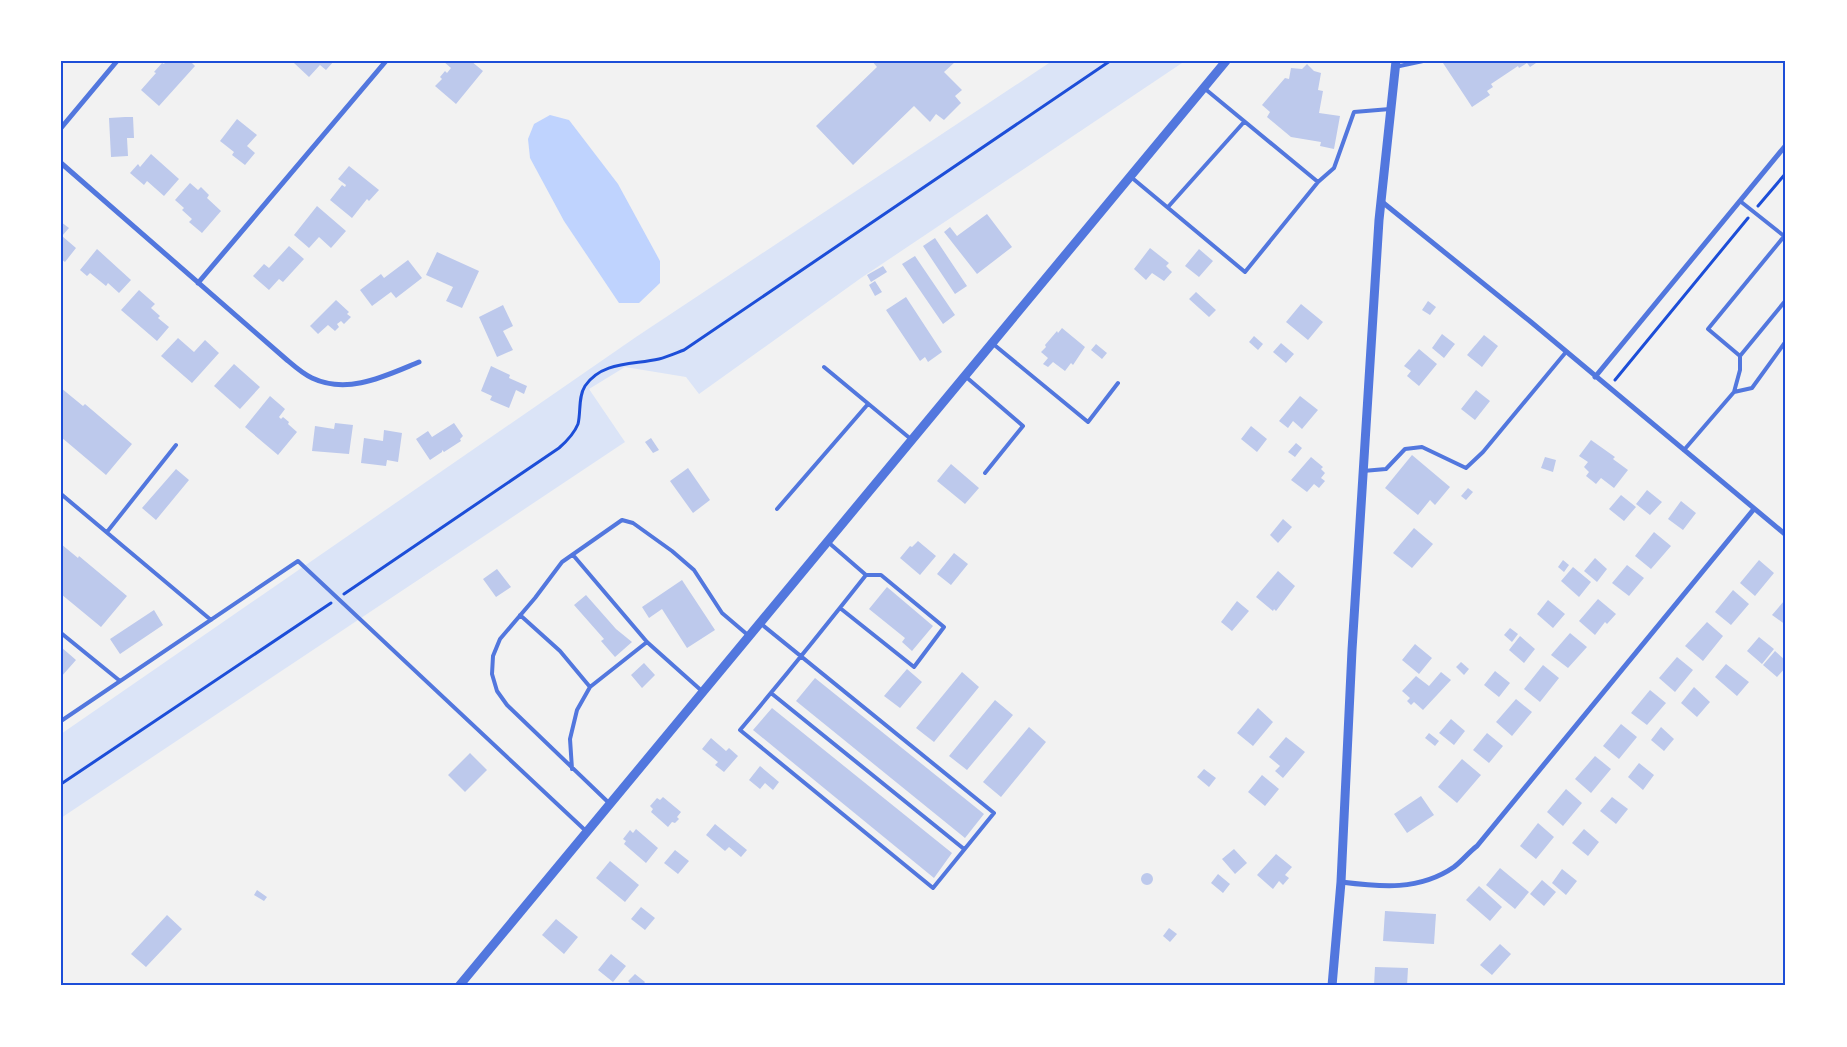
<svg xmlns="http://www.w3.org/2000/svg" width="1847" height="1047" viewBox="0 0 1847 1047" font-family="Ubuntu,sans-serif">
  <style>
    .green { fill: #dbe4f7 }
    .water { fill: #bfd3fe }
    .building { fill: #bdc9ec }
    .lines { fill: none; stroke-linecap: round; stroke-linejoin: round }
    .path { stroke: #1d4ed8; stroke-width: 3 }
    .service { stroke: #5277de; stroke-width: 4 }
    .minor { stroke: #5277de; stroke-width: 5 }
    .tertiary { stroke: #5277de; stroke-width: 9 }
    .neatline { fill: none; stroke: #1d4ed8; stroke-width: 2 }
  </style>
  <rect width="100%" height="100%" fill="#f2f2f2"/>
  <path class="green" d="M1052,61H1185L861,278L699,394L686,377L625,367L589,389L625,442L61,818V734L636,337Z"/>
  <path class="water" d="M550,115L569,120L618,184L660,261V283L639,303H619L564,221L530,158L528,139L534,124Z"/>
  <path class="building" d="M166,61H190L195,66L159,106L141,90L156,73L154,72L162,63L164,64Z
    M295,61H334L326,70L320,65L309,77L294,63Z
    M443,61H471L483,71L456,104L435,86L442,79L440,77L445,71L447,73L451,68Z
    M872,61H954L955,62L944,72L962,90L955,96L961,103L944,120L936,114L930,122L914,106L853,165L816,126L877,67Z
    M1446,61H1539L1530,67L1527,63L1519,68L1518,66L1491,84L1493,87L1487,91L1490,95L1472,107L1443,63Z
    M1307,64L1314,71L1321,73L1318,90L1323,91L1319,113L1340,116L1334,149L1320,146L1321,142L1291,137L1267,117L1270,112L1262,105L1285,78L1289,79L1291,68L1302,69Z
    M125,117H133L134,138H127L128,156L111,157L109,118Z
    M237,119L257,135L247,146L255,153L245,165L232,155L234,152L220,141Z
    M151,154L179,179L164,196L147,181L144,185L130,173L138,164L140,167Z
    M349,166L379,190L369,201L367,199L352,218L330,200L342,185L345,187L346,185L338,179Z
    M190,183L198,190L201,187L209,195L207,198L221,211L202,233L189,222L192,219L182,210L184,208L175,200Z
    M317,206L346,231L331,248L319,237L309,248L294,235Z
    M987,214L1012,247L977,274L944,232L950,227L957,236Z
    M61,222L69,228L62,236L76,248L65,262L61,259Z
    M935,238L967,286L955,294L923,246Z
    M289,246L304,259L283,282L279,279L269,290L253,276L264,264L269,268Z
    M1150,248L1169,263L1166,266L1172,272L1164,281L1152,273L1146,280L1134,269Z
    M97,249L131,280L119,293L108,283L106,286L90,273L87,276L80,270Z
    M1199,249L1213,261L1199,277L1185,266Z
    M437,252L479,271L462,308L446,301L453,287L426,275Z
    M915,256L955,315L943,324L902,264Z
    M408,260L422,278L396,298L391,292L372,306L360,290L381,274L384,278Z
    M883,266L887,272L871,282L867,275Z
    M875,281L882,292L875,296L869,285Z
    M139,290L155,304L151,308L160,316L158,318L169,327L157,341L121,310Z
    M1196,292L1216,310L1209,317L1189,299Z
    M906,297L942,352L928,362L925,357L920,361L886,310Z
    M336,300L349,312L347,314L351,317L344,324L341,321L337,324L339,327L335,331L328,325L318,334L310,326Z
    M1428,301L1436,307L1430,315L1422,310Z
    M1301,304L1323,322L1308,340L1286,322Z
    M503,305L513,326L503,331L513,350L497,357L479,317Z
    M1062,328L1085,347L1073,365L1071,363L1065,371L1053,362L1048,367L1043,364L1048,358L1041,352L1046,347L1045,345L1057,331L1058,333Z
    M1442,334L1455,344L1444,358L1432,348Z
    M1484,335L1498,346L1482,367L1467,355Z
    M1254,336L1263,344L1258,350L1249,342Z
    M178,338L194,352L205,340L219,353L192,383L161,356Z
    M1281,343L1294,354L1286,363L1273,352Z
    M1096,344L1107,353L1102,359L1091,350Z
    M1419,349L1437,364L1419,386L1407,376L1411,371L1404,366Z
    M234,364L260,387L240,409L214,386Z
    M491,366L510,375L509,378L527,386L524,394L516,390L509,408L490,400L492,396L481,391Z
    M61,388L83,406L85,404L132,444L106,475L61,437Z
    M1476,390L1490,401L1475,420L1461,409Z
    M270,396L285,409L279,417L281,419L283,417L289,422L288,424L297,432L278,455L245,427Z
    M1300,396L1318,410L1302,429L1293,421L1288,428L1279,421Z
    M335,423L353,425L349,454L312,451L315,426L334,429Z
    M454,423L463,436L460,439L461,441L444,452L442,450V452L430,460L416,439L428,431L432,437Z
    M1251,426L1267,439L1257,452L1241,439Z
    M384,430L402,433L398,462L387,460L386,466L361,463L364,438L383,441Z
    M651,438L659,450L653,453L645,442Z
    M1591,440L1615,457L1613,459L1628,470L1614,488L1601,478L1596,484L1586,476L1589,472L1584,467L1588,462L1579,456Z
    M1296,443L1302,448L1295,457L1288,452Z
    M1412,455L1450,487L1435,505L1430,500L1418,515L1385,488Z
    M1311,457L1323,467L1321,469L1325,473L1321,478L1325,481L1319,488L1314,484L1307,492L1291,480Z
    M1545,457L1556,460L1553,472L1541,468Z
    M951,464L979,488L965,504L937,481Z
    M688,468L710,500L693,513L670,481Z
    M176,469L189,480L156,520L142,508Z
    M1468,488L1473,492L1466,500L1461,496Z
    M1647,490L1662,502L1650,515L1636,504Z
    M1621,495L1636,507L1624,521L1609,509Z
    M1681,501L1696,513L1683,530L1668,519Z
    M1283,519L1292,527L1278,543L1270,535Z
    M1414,528L1433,544L1412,568L1393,553Z
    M1654,532L1671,546L1651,569L1635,556Z
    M918,541L936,556L920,575L900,558L910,546L912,547Z
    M61,544L78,558L79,556L127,596L101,627L61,594Z
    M954,553L968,564L951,585L937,574Z
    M1595,558L1607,569L1597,582L1584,571Z
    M1563,560L1569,565L1564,572L1558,567Z
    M1759,560L1774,573L1755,596L1740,583Z
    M1627,565L1644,578L1629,596L1612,583Z
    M1573,567L1591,582L1579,597L1561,581Z
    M497,569L511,587L496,597L483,579Z
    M1278,571L1295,586L1276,611L1274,609L1273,611L1256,597Z
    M682,580L715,630L687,648L662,609L649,618L642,607Z
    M887,587L933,626L912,651L902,642L905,638L869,609Z
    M1733,590L1749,604L1731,625L1715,612Z
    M586,595L616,629L632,642L615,657L601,641L604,639L574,605Z
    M1598,599L1616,614L1607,624L1605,622L1595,635L1579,621Z
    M1548,600L1565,614L1553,628L1537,614Z
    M1237,601L1249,611L1232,631L1221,622Z
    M1784,601L1786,603V625L1772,615Z
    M154,610L163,625L120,654L110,639Z
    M1707,622L1723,636L1703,661L1685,646Z
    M1510,628L1518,634L1512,642L1504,635Z
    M1570,633L1587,647L1568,668L1551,655Z
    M1520,636L1535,649L1524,663L1509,650Z
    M1759,637L1774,649L1762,664L1747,651Z
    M1415,644L1432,658L1419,674L1402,660Z
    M61,647L76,660L61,677Z
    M1775,651L1786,661V667L1777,677L1763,665Z
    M1677,657L1693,670L1675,692L1659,678Z
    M1461,662L1469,669L1464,675L1456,667Z
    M644,663L655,675L642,688L631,675Z
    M1726,664L1749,682L1737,696L1715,677Z
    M1543,665L1559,678L1540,702L1524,689Z
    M907,669L922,682L900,708L884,696Z
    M1495,671L1510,683L1499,697L1484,685Z
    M962,672L979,687L934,742L916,728Z
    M1441,672L1451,680L1423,710L1414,702L1411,705L1407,701L1410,698L1402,691L1416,676L1429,686Z
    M815,678L984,814L965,838L796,701Z
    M1694,687L1710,702L1697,717L1681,703Z
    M1650,690L1666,703L1647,725L1631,713Z
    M1516,699L1532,712L1512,736L1496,722Z
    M995,700L1013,715L967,770L949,756Z
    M772,708L952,853L934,878L753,730Z
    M1258,708L1273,722L1253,746L1237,733Z
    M1451,719L1465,731L1454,745L1439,733Z
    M1621,724L1637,737L1619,759L1603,746Z
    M1029,727L1046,742L1001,797L983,782Z
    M1661,727L1674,739L1664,751L1651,740Z
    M1429,733L1439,741L1435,746L1425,738Z
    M1487,733L1503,746L1489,763L1473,750Z
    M1286,737L1305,752L1283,778L1275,771L1280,766L1269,757Z
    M711,738L726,751L729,748L738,756L724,772L715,765L718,762L702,749Z
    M470,753L487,770L465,792L448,775Z
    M1595,756L1611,769L1591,793L1575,779Z
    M1462,759L1481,775L1457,803L1438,787Z
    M1639,763L1654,775L1643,790L1628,777Z
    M760,766L779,782L773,790L765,783L760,789L749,780Z
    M1204,769L1216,778L1209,787L1197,777Z
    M1262,775L1279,789L1265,806L1248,792Z
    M1566,789L1582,803L1563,826L1547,812Z
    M1421,796L1434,815L1407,833L1394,814Z
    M663,797L681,812L677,817L679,819L675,823L672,822L668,827L651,812L653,809L650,806L657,798L660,800Z
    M1612,797L1628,809L1616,824L1600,811Z
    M1538,823L1554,837L1536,859L1520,846Z
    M715,824L747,850L741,857L729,847L725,851L706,835Z
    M636,829L658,848L646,863L624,844L626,841L623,839L630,830L633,833Z
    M1584,829L1599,842L1588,856L1572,843Z
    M1234,849L1247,863L1235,874L1222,859Z
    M675,850L689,861L678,874L664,863Z
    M1276,854L1292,867L1285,875L1289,878L1283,885L1279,881L1273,889L1257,875Z
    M610,861L639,885L625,902L596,878Z
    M1500,868L1529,892L1515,909L1486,885Z
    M1562,869L1577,881L1566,895L1552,883Z
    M1141 879a6 6 0 1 1 12 0a6 6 0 1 1-12 0Z
    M1218,874L1230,884L1223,893L1211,883Z
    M1542,880L1556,892L1544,906L1530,894Z
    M1479,886L1502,907L1490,921L1466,900Z
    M257,890L267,897L264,901L254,895Z
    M641,907L655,918L645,930L631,919Z
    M1385,911L1436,914L1434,944L1383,941Z
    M167,915L182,929L146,967L131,954Z
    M556,919L578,937L564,954L542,935Z
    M1169,928L1177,934L1170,942L1163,936Z
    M1500,944L1511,954L1492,975L1480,965Z
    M611,954L626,966L613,982L598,970Z
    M1375,967L1408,968L1407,986H1374Z
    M635,974L645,982L642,986H633L628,981Z"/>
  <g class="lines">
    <path class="path" d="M1758,206L1786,173
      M1615,380L1748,218
      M344,594L559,448C567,441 574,434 578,424C581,412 578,397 585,386C602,361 633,365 659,359C667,357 676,353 684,350L1110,61
      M61,784L331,603"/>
    <path class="service" d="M1395,67L1423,61
      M1204,88L1318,182
      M1131,177L1245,272L1318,182L1334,168L1354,112L1390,109
      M1740,201L1784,236
      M1168,207L1244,122
      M1786,234L1708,329L1740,356L1786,300
      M992,343L1088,422L1118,383
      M824,367L912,440
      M965,376L1023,426L985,473
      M1734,392L1740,370V356
      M1684,450L1734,392L1752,388L1786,341
      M1363,471L1386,469L1405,449L1422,447L1466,468L1483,452L1566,352
      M61,494L211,620
      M777,509L868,404
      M107,532L176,445
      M573,555L647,642L703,692
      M840,608L914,667L944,627L881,575H866
      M520,615L560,651L590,687
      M760,623L994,813L933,888L740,730C783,679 825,627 866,575L828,542
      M61,633L120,681
      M771,693L964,849
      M61,721L298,561L587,832
      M572,769L570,739L577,710L590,687L647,642
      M609,803L507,705L497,691L492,674L493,656L500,639L535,598L562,562L622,520L633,523L672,551L694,570L722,613L749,636"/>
    <path class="minor" d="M61,128L117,61
      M61,163L287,360C294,366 303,374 312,378C348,395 385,376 419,362
      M1381,201L1531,322L1786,535
      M198,283L386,61
      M1595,377L1786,145
      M1341,882C1381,887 1419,891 1454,867C1462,861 1469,852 1477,846L1754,509"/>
    <path class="tertiary" d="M459,986L1226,61
      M1332,986L1341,882L1352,650L1379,220L1396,61"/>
  </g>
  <rect width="1847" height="1047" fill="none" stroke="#ffffff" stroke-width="125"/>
  <rect x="62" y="62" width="1722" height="922" class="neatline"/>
</svg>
